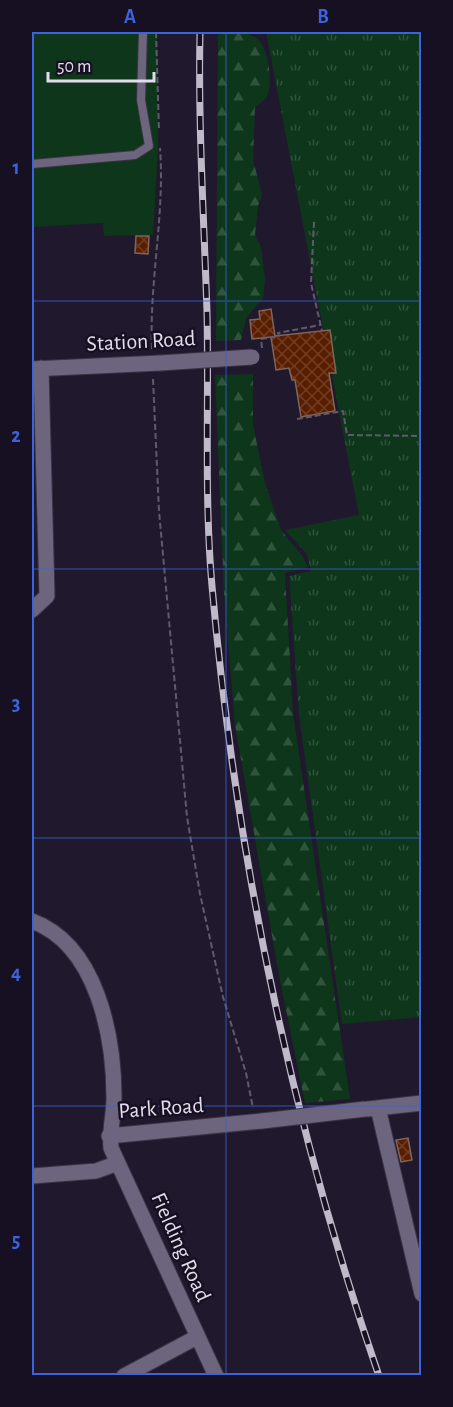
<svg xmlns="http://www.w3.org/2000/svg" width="453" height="1407" viewBox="0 0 453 1407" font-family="'Alegreya Sans',sans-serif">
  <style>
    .grass { fill: url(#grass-tufts) }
    .forest { fill: url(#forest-firs) }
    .green { fill: #0d361b }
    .building { fill: url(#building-cross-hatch); stroke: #81655a; stroke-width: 1.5 }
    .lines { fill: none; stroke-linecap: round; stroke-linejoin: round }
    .service-casing { stroke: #3a3444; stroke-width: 10 }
    .minor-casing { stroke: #3a3444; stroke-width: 17 }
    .path { stroke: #605a6c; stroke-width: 2; stroke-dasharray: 6 3; stroke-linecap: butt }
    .service { stroke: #6d657e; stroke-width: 8 }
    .minor { stroke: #6d657e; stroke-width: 15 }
    .rail-casing { stroke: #bfb9c9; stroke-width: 7 }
    .rail { stroke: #171023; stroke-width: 4.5; stroke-dasharray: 14; stroke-linecap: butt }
    .minor-bridge-casing { stroke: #3a3444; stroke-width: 17; stroke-linecap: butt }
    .minor-bridge { stroke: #6d657e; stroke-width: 15 }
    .grid { fill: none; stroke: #3b63db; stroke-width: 1.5; stroke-opacity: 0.55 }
    .labels { text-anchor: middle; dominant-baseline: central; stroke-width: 5; stroke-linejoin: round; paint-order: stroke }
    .street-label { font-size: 22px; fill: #e2ddec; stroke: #171023 }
    .neatline { fill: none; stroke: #3b63db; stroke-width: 2 }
    .grid-label { font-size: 20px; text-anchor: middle; font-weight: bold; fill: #3b63db }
  </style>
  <defs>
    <pattern id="grass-tufts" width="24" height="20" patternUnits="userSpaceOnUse" patternTransform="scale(1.5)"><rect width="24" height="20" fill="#0d361b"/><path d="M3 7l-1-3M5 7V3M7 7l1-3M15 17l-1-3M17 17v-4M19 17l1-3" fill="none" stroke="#30533c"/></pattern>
    <pattern id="forest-firs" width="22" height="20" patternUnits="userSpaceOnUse" patternTransform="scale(1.5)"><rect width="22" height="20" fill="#0d361b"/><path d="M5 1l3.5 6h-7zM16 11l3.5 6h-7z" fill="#30533c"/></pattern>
    <pattern id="building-cross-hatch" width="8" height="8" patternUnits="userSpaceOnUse" patternTransform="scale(1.5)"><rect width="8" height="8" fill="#591e00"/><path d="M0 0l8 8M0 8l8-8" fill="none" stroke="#713e25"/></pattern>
  </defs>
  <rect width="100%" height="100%" fill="#20192d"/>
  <path class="grass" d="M266,32H421V1017L342,1024L299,715L289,576L311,571L307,554L285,530L359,515Z"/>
  <path class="forest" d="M218,32C231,31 243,30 255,37C269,45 274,85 266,98C263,101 258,105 255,107L253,160L262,194L258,206L255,235L261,247L265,279L263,298L246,318L241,340L216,341Z
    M253,374V425L265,483L281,530L303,557L308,567L285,573L293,714L350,1099L305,1103L279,975L235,725L224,593L215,375Z"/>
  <path class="green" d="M32,32H157L158,149L153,235L104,236L103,223L32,227Z"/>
  <path class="building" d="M136,236H149L148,254L135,253Z
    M271,309L275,336L330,330L336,373H329L335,411L301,417L295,380H292L289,368L276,370L271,337L252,339L250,320L260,319L259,311Z
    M408,1138L412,1160L401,1162L396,1140Z"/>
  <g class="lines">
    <defs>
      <path id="service" d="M32,164L135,155L149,146L141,100L143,32"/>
      <path id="minor" d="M32,369L160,363
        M32,610L47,596L41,368
        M32,921C97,945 114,1036 114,1098C114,1115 109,1131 111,1148L216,1376
        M378,1108L422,1294
        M368,1109L422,1103
        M109,1136L262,1121
        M32,1176L96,1171L118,1163
        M124,1376L197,1337"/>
    </defs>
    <use href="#service" class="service-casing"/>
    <use href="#minor" class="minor-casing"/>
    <path class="path" d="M156,32L159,131
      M314,222L311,283L322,331
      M262,348L261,339L279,336L278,333L320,325
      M152,349C149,282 165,215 160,148
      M153,379L159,511L187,817L200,894L223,997L246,1073L253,1108
      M297,419L343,411L347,435L422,436"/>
    <use href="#service" class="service"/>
    <use href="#minor" class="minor"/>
    <defs>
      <path id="rail" d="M200,32C198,125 204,219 207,312C209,403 204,496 212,586C236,855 291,1121 379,1376"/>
    </defs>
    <use href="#rail" class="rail-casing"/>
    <use href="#rail" class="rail"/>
    <defs>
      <path id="minor-bridge" d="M160,363L252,357
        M262,1121L365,1109"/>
    </defs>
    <use href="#minor-bridge" class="minor-bridge-casing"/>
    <use href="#minor-bridge" class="minor-bridge"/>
  </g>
  <path class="grid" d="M226,32V1376M32,301H422M32,569H422M32,838H422M32,1106H422"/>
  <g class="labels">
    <g class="street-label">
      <text transform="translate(141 341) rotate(-3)">Station Road</text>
      <text transform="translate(161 1108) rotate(-4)">Park Road</text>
      <text transform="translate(181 1247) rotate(66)">Fielding Road</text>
    </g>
  </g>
  <rect width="453" height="1407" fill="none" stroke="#171023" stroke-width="66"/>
  <path d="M48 72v9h106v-9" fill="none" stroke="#e2ddec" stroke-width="3"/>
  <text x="57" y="72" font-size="18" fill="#e2ddec" stroke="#171023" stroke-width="4.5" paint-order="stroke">50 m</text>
  <rect x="33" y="33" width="387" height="1341" class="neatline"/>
  <g class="grid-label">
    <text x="130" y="23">A</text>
    <text x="323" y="23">B</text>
    <text x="16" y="174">1</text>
    <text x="16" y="442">2</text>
    <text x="16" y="710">3</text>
    <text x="16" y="979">4</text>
    <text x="16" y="1247">5</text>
  </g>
</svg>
